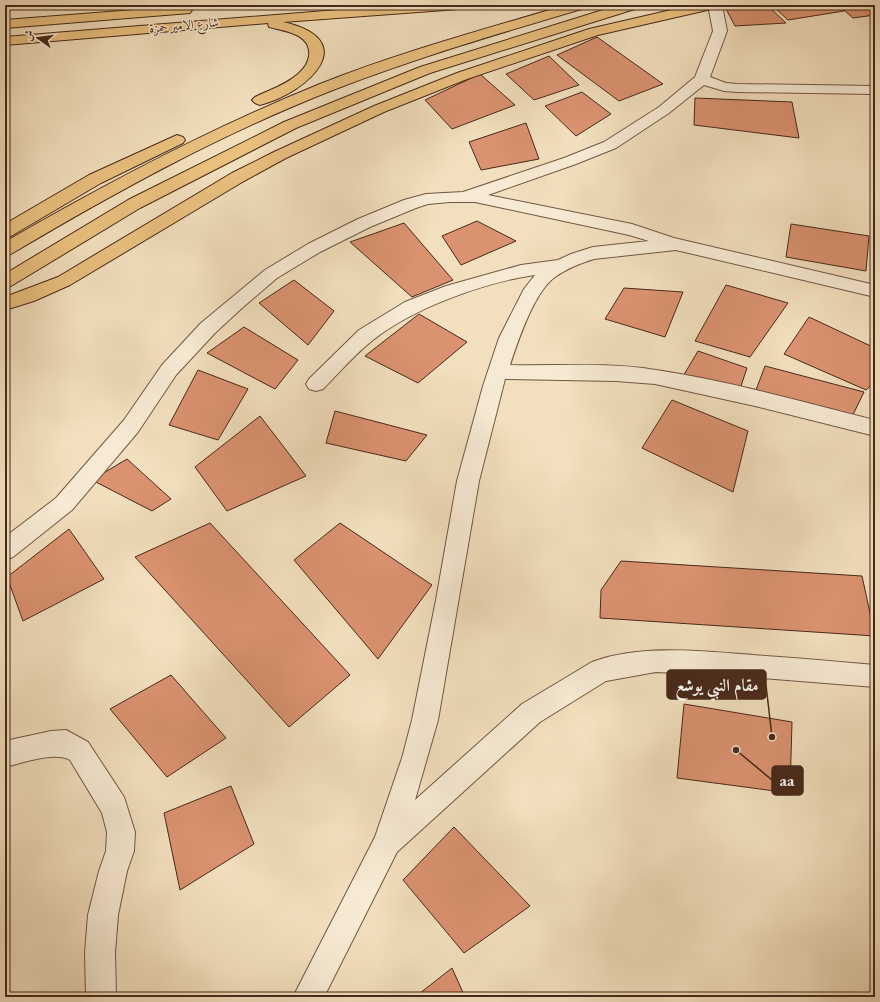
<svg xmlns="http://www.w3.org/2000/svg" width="880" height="1002" viewBox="0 0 880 1002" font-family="'EB Garamond',Amiri,serif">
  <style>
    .building { fill: #db9271; stroke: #47291a }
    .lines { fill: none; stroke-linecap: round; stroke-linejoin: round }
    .minor-casing { stroke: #725643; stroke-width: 2 }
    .major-casing { stroke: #47291a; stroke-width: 2 }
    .minor { fill: #f7ead4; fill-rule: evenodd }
    .major { fill: #e9c07e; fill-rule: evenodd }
    .labels { text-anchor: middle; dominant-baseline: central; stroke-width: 3; stroke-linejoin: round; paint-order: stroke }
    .far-street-label { font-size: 13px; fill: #47291a; stroke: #f7ead4 }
    .leader { fill: none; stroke: #47291a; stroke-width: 1.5 }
    .callout-dot { fill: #47291a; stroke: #f7ead4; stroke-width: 1.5 }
    .callout { fill: #47291a; stroke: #47291a; stroke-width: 1.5 }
    .callout-label { font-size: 17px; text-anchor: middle; font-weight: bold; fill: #fff }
  </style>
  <rect width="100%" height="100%" fill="#f2dfbd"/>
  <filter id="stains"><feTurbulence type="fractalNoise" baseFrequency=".005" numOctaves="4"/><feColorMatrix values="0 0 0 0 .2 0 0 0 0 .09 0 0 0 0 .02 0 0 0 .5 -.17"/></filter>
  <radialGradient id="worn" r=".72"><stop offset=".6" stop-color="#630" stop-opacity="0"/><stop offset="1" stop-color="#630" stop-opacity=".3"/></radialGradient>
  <path class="building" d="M767,5L786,23L735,26L726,9Z
    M772,5H836L844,11L788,20Z
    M838,5H867L875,13V15L853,18Z
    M597,37L663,84L619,101L557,55Z
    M549,56L579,85L534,100L506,74Z
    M480,74L515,105L452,129L425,100Z
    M582,92L611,114L576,136L545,106Z
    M695,98L792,102L799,138L694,125Z
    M526,123L539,159L481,170L469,142Z
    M477,221L516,241L461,265L442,236Z
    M404,223L453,280L412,297L350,242Z
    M791,224L869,236L866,271L786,257Z
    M294,280L334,311L308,345L259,303Z
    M726,285L788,303L750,357L695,341Z
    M624,288L683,292L665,337L605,319Z
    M419,314L467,342L418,383L365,356Z
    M809,317L875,348V382L866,390L784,354Z
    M244,327L298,360L275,389L207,353Z
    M698,351L747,368L739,392L682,378Z
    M765,366L864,392L850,421L756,390Z
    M198,370L248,389L218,440L169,425Z
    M672,400L748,431L733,492L642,448Z
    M335,411L427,435L406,461L326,443Z
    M260,416L306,476L227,511L195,467Z
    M127,459L171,499L152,511L92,480Z
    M210,523L350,675L289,727L135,557Z
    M340,523L432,585L378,659L294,560Z
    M69,529L104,579L23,621L7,577Z
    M621,561L862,576L875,636L600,618L601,590Z
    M171,675L226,738L167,777L110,709Z
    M684,704L792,722L790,793L677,778Z
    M231,786L254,844L180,890L164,813Z
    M454,827L530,906L464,953L403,880Z
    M452,968L465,997H415Z"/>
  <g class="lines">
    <defs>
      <path id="minor" d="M708,5H722L727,31L710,77L726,83L737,84L875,86V94L737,92L724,91L704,85L669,113L616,148L576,164L488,195L632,224L674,238L875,285V297L676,250L594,259C581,263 566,269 555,277C534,292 518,341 510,365C558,366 608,362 656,370C730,381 802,402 875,420V436L755,406L655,384L616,381L505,379L479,481L438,720L415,800L522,704L592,662C640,644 703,651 753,655C794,658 834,661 875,665V687L723,675L656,672L606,681L540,722L397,852L324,997H293L375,837L402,758L412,720L436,600L457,481L483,386L499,338L524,289L535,275C485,282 413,308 373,340C355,354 339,373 323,389L316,391L309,389L306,384L309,379L359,330L405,302L446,286L521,265L558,260L571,254L593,247L649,241L629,235L475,202H450L428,204L416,208L370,227L320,252L277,278L242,308L215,333L176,375L138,432L72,510L13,557L5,560V537L56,498L124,420L162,365L201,323L265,270L308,244L358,219L404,200L426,194L463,192L564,158L604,142L659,107L695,77L713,31Z
        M66,730L88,742L124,797L135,832L134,851L127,871L118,915L115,953L116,997H86L85,953L88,915L99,871L106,851L107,832L102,813L70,760C55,751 22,763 5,767V741L51,731Z"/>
      <path id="major" d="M399,5H466L464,8L459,9L283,22C363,40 309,92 260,105L255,103L252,100L255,97C269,90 286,85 298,74C304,69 308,63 309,56C312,34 285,31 269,27L268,23L5,45V37Z
        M566,5H587L585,8C500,33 416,58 333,90C221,134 115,192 11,254L5,256V242C107,183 211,128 320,84C400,52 483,30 566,5Z
        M619,5H640L638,8L430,73L296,128L140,208L11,286L5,288V274L128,200L284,122L420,67Z
        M693,5H718L716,8L598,35L467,79L384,112L286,158L244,181L70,285L34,301L5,310V297L58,277L232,173L274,152L374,106L457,73L589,29Z
        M185,6L190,7L192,10L190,13L5,28V20Z
        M177,135L183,137L185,140L183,143L101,183L11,236L5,238V224L89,175Z"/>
    </defs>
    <use href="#minor" class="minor-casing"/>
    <use href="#major" class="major-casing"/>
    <use href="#minor" class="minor"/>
    <use href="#major" class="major"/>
  </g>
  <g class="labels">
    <g class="far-street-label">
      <text transform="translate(184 25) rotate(-5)">شارع الامير حمزة</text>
    </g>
  </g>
  <path class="leader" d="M772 737L766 685M736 750L772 780"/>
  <g class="callout-dot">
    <circle cx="772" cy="737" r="4"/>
    <circle cx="736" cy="750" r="4"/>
  </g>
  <g class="callout">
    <rect x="667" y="670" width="99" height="29" rx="4"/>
    <rect x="772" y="766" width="31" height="29" rx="4"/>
  </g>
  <g class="callout-label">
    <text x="717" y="691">مقام النبي يوشع</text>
    <text x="787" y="786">aa</text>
  </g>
  <rect width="880" height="1002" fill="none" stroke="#f2dfbd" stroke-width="20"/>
  <rect x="6" y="6" width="868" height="990" fill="none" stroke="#47291a" stroke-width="2"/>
  <rect x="10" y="10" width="860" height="982" fill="none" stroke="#47291a"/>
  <g transform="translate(38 38) rotate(284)" stroke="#f7ead4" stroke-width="3" paint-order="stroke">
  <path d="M0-3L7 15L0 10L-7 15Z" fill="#47291a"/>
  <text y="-6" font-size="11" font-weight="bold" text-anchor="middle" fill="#47291a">ش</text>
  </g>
  <rect width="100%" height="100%" filter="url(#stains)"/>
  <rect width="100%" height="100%" fill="url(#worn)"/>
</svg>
